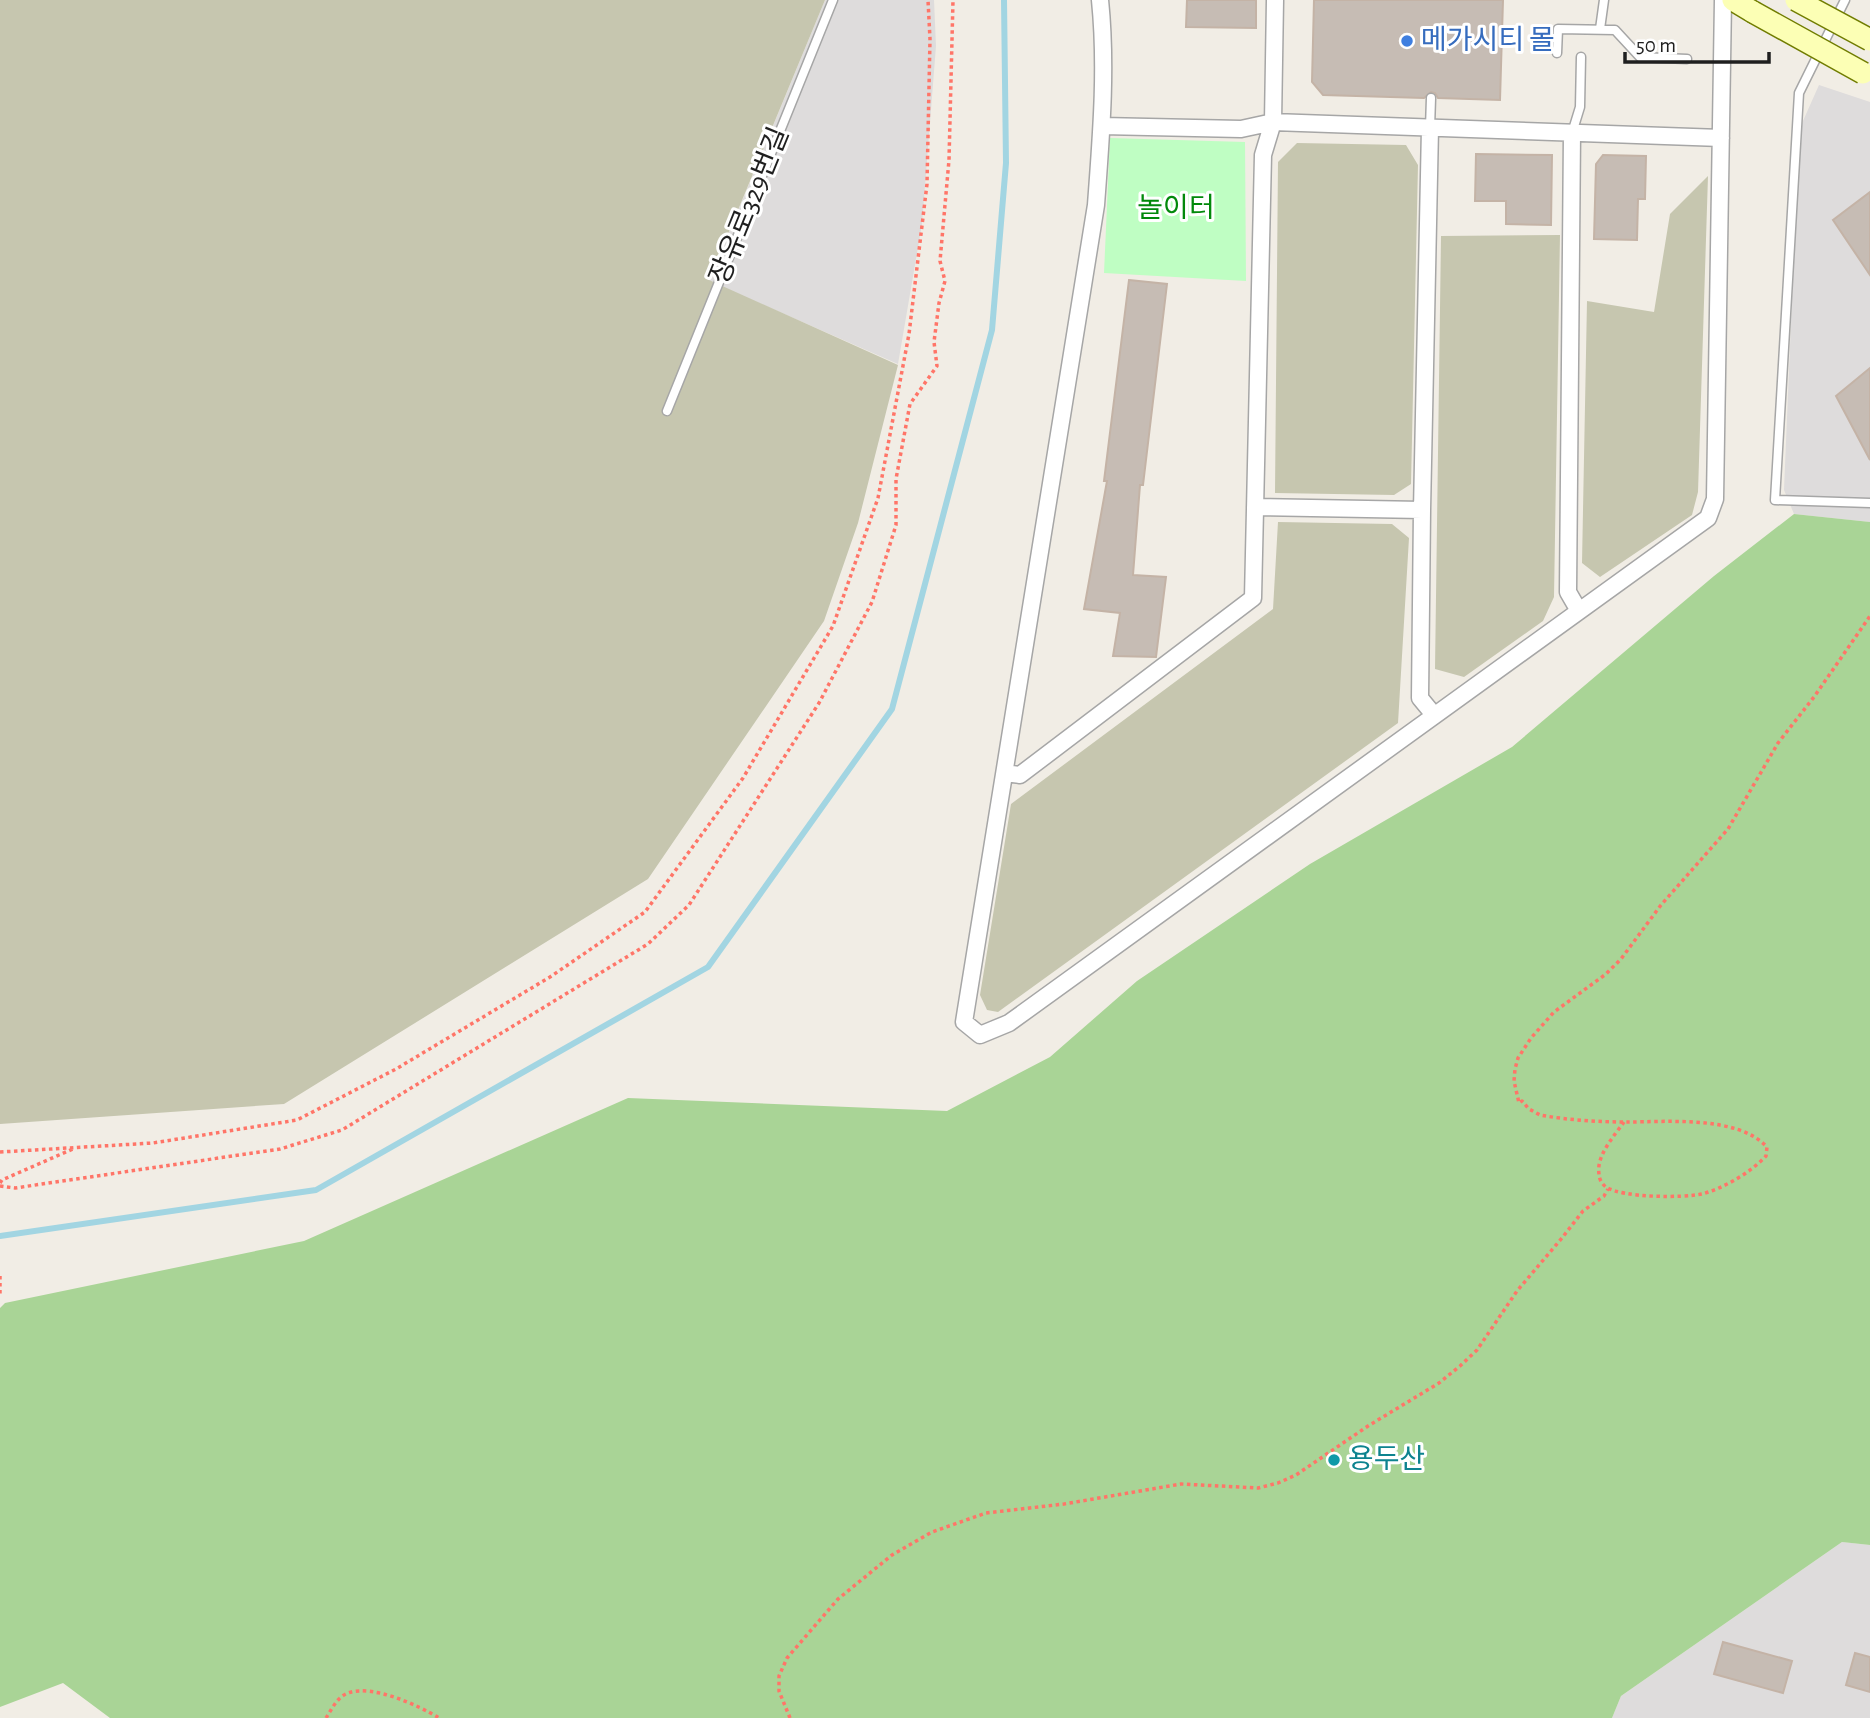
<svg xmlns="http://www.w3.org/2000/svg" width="1870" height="1718" viewBox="0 0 1870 1718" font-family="'Alegreya Sans','Noto Sans KR',sans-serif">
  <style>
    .residential { fill: #dedcdc }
    .construction { fill: #c6c6af }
    .forest { fill: #a9d496 }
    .park { fill: #bffec3 }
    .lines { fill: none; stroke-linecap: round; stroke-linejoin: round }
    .stream { stroke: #a2d5e2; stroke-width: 6 }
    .building { fill: #c6bcb4; stroke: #c4b3a6; stroke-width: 2 }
    .lane-casing { stroke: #a6a6a6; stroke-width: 11 }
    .street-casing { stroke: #a6a6a6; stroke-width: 19 }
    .secondary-casing { stroke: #717d00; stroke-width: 24 }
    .path { stroke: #ff7568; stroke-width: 3.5; stroke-dasharray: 3.5 3.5; stroke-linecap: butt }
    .lane { stroke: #fff; stroke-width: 8 }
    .street { stroke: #fff; stroke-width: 16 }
    .secondary { stroke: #fcffb5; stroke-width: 21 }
    .secondary-bridge-casing { stroke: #717d00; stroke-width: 24; stroke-linecap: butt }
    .secondary-bridge { stroke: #fcffb5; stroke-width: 21 }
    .shop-dot { fill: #3f7fe0; stroke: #fff; stroke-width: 2.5 }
    .culture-dot { fill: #0f9aa8; stroke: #fff; stroke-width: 2.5 }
    .labels { text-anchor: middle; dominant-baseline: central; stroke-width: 6; stroke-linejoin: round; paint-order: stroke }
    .shop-label { font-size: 28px; fill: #366cbe; stroke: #fff; text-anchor: start }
    .street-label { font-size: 28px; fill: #1f1f1f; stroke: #fff }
    .park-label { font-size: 28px; fill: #02890b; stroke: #fff }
    .culture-label { font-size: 28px; fill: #0d838f; stroke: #fff; text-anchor: start }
  </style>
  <rect width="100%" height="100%" fill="#f1ede5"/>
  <path class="residential" d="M825,0H934L936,46L922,224L898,364L709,281Z
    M1819,85L1870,102V522L1794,514L1784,490L1799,130Z
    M1842,1542L1870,1545V1718H1612L1621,1696Z"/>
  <path class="construction" d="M0,0H825L709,280L898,365L858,523L824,621L648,879L284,1104L0,1124Z
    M1297,143L1406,145L1418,165L1411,484L1394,495L1275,493L1278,162Z
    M1708,176L1698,492L1692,515L1600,577L1582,563L1587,301L1654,312L1670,214Z
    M1560,235L1554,597L1543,621L1464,677L1435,669L1441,236Z
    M1278,522L1392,524L1409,538L1398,723L998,1012L987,1010L980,995L1011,804L1273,609Z"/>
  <path class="forest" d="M1794,514L1870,522V1545L1842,1542L1621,1696L1612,1718H110L63,1683L0,1707V1308L5,1303L304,1241L628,1098L947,1111L1050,1057L1137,981L1310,864L1512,747L1714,576Z"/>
  <path class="park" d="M1110,138L1245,142L1246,281L1104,273Z"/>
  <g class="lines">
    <path class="stream" d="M0,1236L316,1190L708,967L892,709L992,330L1006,163L1004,0"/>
  </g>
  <path class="building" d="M1187,0H1256V28L1186,27Z
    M1314,0H1503L1500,100L1438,98L1435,93L1431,92L1424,98L1323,95L1312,82Z
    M1476,154L1552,155L1551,225L1506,224V201H1475Z
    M1603,155L1646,156L1645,199H1638L1637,240L1594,239L1596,164Z
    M1870,192V275L1833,220Z
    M1129,280L1167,284L1143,485H1140L1133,575L1166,577L1156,657L1113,656L1120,613L1084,609L1107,481H1104Z
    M1870,368V460L1836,396Z
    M1723,1642L1792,1661L1783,1693L1714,1674Z
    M1855,1653L1870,1657V1692L1846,1685Z"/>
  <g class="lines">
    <defs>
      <path id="lane" d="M1845,0L1799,93L1775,500L1870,503
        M1600,29L1604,0
        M1557,53L1558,29L1615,30L1640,57L1687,59
        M1430,128L1431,98
        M1572,133L1580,107L1581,57
        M667,411L833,0"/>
      <path id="street" d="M1100,0C1107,68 1101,137 1096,205L964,1022L980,1035L1009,1023L1708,518L1715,499L1723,0
        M1102,126L1241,129L1273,122L1721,138
        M1430,128L1422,510L1420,698L1434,715
        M1572,133L1568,592L1579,611
        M1255,507L1422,510
        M1005,773L1020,775L1253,598L1263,155L1273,122L1275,0"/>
      <path id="secondary" d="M1733,0L1753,12"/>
    </defs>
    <use href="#lane" class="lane-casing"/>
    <use href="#street" class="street-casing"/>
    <use href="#secondary" class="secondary-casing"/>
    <path class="path" d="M1624,1122C1614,1136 1596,1156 1599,1174C1599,1179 1602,1184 1606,1187C1623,1198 1682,1198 1702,1194C1724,1188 1750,1173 1766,1156L1767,1147C1737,1115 1667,1122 1626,1122C1599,1122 1567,1120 1540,1115L1529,1109L1522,1101L1519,1103L1514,1081L1515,1069L1518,1058L1531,1038L1554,1012L1606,974L1621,959L1661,905L1728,829L1778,743L1814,697L1870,616
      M0,1152L153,1143L297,1120L396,1069L550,977L645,912L743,778L833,626L878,498L909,334L927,184L930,39L928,0
      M0,1183L2,1180L75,1148
      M0,1186L15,1188L280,1149L342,1130L648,944L689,905L819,703L872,602L896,525V479L910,404L937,366L934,342L939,303L945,281L940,261L949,160L953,0
      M0,1276V1294
      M326,1718C332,1709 337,1697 348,1693C372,1684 418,1705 439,1718
      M790,1718L779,1691V1676L787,1658L838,1599L892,1555L932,1532L986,1513L1064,1504L1181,1484L1258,1488L1278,1483L1296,1475L1368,1426L1439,1383L1460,1366L1477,1350L1517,1291L1562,1238L1583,1211L1604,1196L1608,1189"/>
    <use href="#lane" class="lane"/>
    <use href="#street" class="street"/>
    <use href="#secondary" class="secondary"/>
    <defs>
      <path id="secondary-bridge" d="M1796,0L1870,40
        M1753,12L1863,73"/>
    </defs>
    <use href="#secondary-bridge" class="secondary-bridge-casing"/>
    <use href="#secondary-bridge" class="secondary-bridge"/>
  </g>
  <circle class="shop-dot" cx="1407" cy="41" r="7"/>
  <circle class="culture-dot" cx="1334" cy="1460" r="7"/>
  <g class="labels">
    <g class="shop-label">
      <text x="1421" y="41">메가시티 몰</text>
    </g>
    <g class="street-label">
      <text transform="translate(750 206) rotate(-68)">장유로329번길</text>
    </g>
    <g class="park-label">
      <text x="1176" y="209">놀이터</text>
    </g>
    <g class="culture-label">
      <text x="1348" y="1460">용두산</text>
    </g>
  </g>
  <path d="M1625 52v10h144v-10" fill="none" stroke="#1f1f1f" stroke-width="3.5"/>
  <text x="1636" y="52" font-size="21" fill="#1f1f1f" stroke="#ffffff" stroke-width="5" paint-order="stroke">50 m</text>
</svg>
